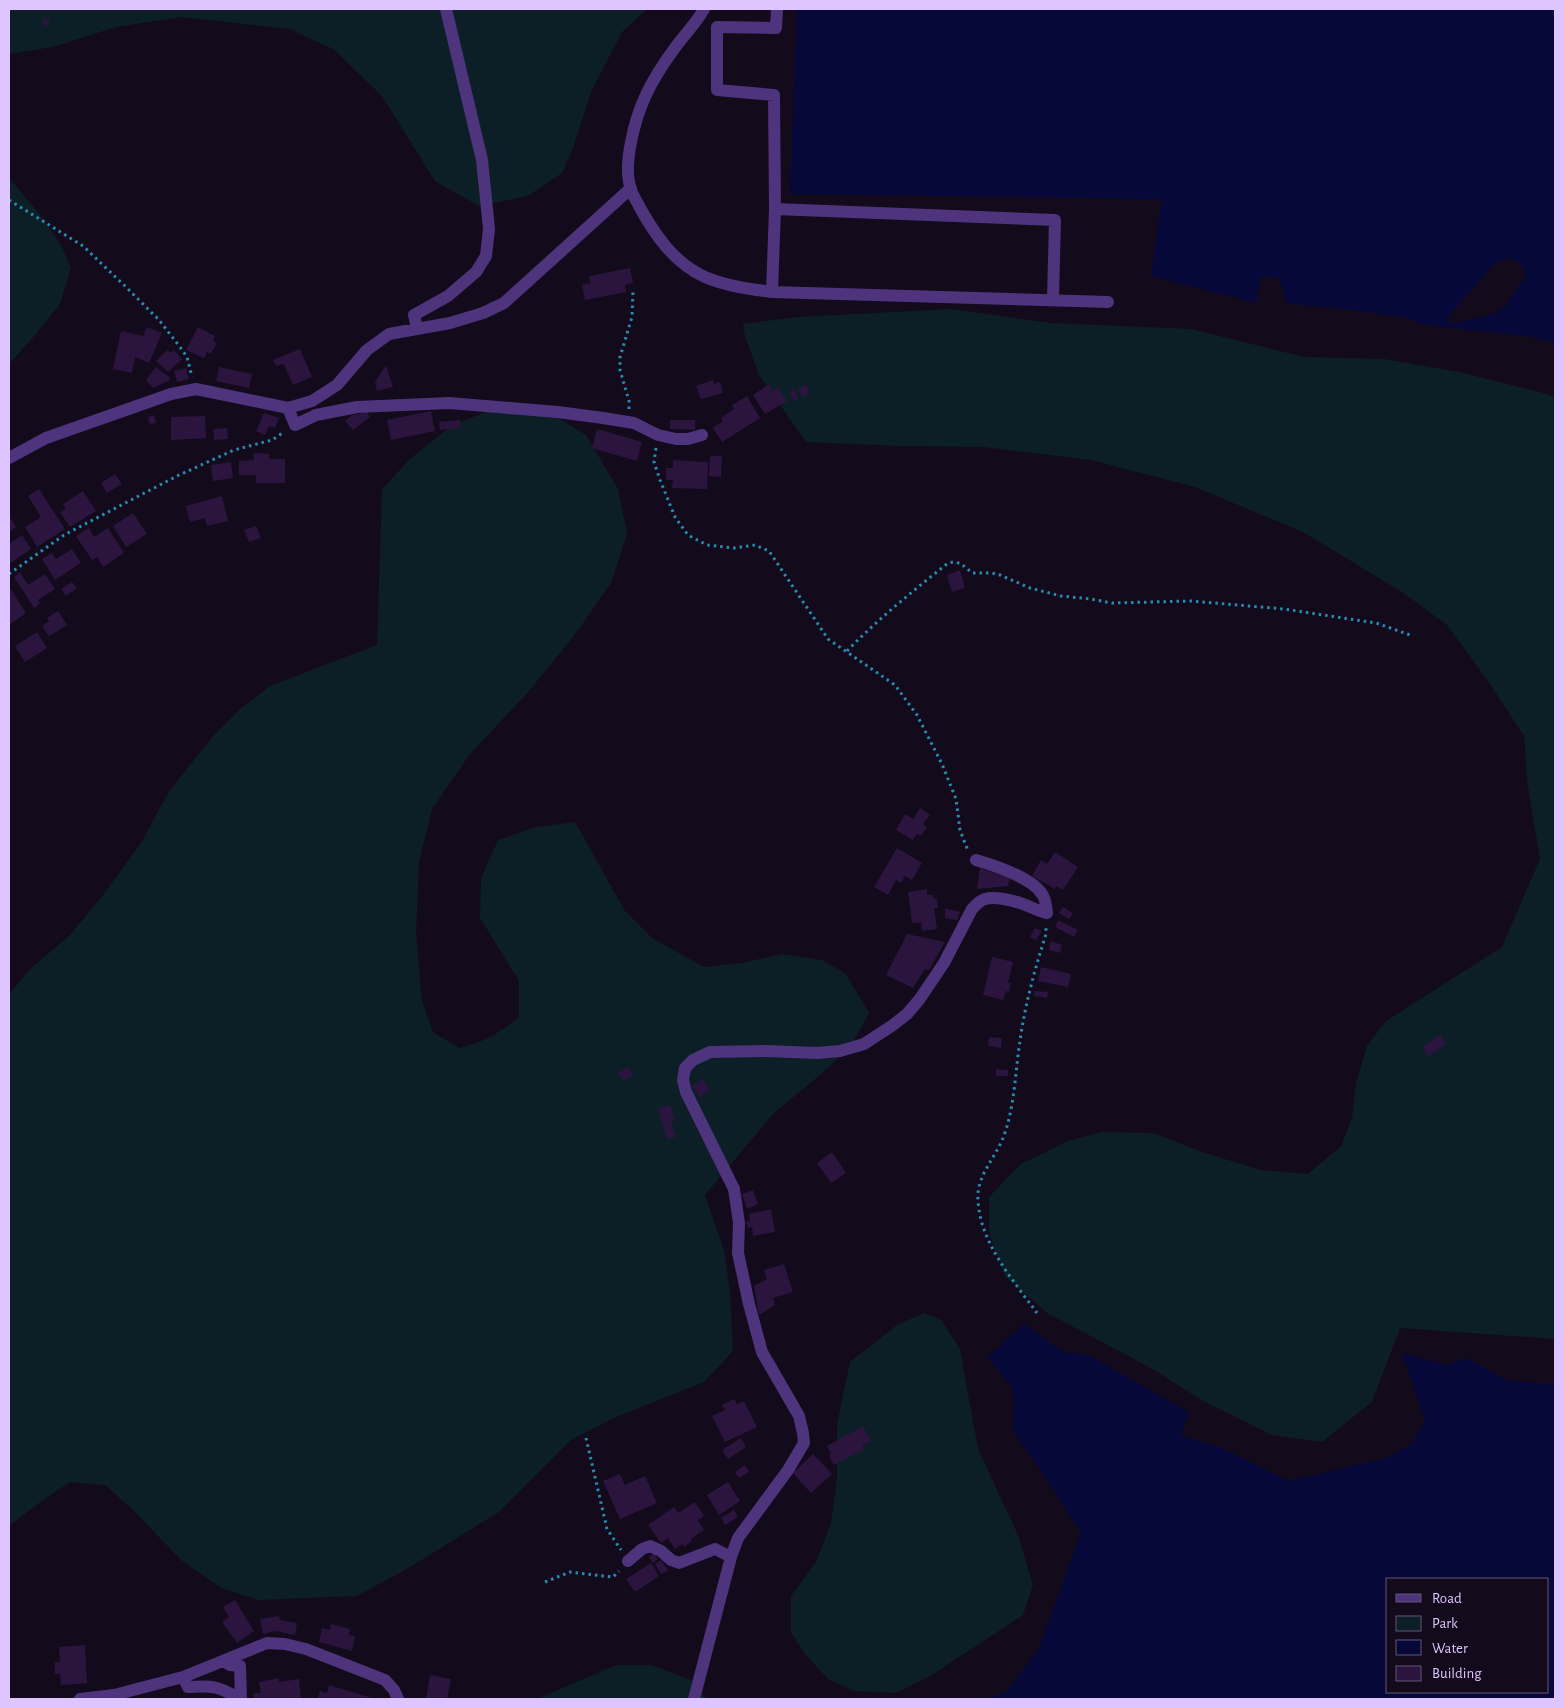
<svg xmlns="http://www.w3.org/2000/svg" width="1564" height="1708" viewBox="0 0 1564 1708" font-family="'Alegreya Sans',sans-serif">
  <style>
    .green { fill: #0d1f26 }
    .water { fill: #060839; fill-rule: evenodd }
    .building { fill: #2b153e }
    .lines { fill: none; stroke-linecap: round; stroke-linejoin: round }
    .path { stroke: #278cb1; stroke-width: 3; stroke-dasharray: 2.5 4; stroke-linecap: butt }
    .minor { stroke: #4e337d; stroke-width: 12 }
  </style>
  <rect width="100%" height="100%" fill="#130a1c"/>
  <path class="green" d="M9,9H647L622,32L591,92L572,151L562,173L528,196L479,206L435,181L382,96L333,49L289,29L182,17L116,27L53,47L9,54Z
    M9,178L42,217L61,245L71,268L60,304L31,340L9,364Z
    M951,309L1051,323L1191,329L1304,357L1384,359L1459,372L1547,394L1555,398V1339L1400,1328L1372,1402L1322,1442L1272,1435L1203,1401L1151,1368L1047,1313L1005,1276L989,1233V1197L1021,1164L1068,1141L1101,1132L1153,1133L1205,1153L1261,1170L1308,1174L1341,1146L1352,1118L1356,1083L1367,1046L1386,1021L1502,947L1540,859L1528,787L1524,736L1488,681L1447,625L1402,592L1303,532L1195,487L1091,460L983,447L899,446L806,442L759,375L745,336L743,324L798,317Z
    M498,407L544,409L586,435L618,489L627,534L611,583L576,633L530,690L470,754L432,809L419,862L416,933L422,1001L433,1032L459,1048C484,1042 499,1034 519,1017V981L480,918L481,878L498,840L536,827L575,822L625,911L652,938L704,967L741,963L782,954L822,960L846,974L869,1013L850,1048L814,1080L773,1114L705,1195L724,1250L730,1291L733,1351L704,1382L616,1417L571,1440L499,1512L410,1567L357,1596L258,1600L221,1588L181,1560L134,1511L105,1485L70,1482L43,1500L9,1526V995L28,971L70,935L103,895L141,843L169,791L215,734L240,709L270,686L377,645L382,489L410,459L451,426Z
    M924,1313L941,1320L960,1349L978,1449L1018,1535L1033,1585L1023,1615L932,1675L896,1693L854,1691L828,1679L804,1653L791,1632V1596L816,1562L831,1523L837,1477V1424L850,1362L897,1325Z
    M616,1665H651L691,1680L707,1699H537Z"/>
  <path class="water" d="M797,9H1555V343L1527,336L1426,325L1403,317L1368,312L1287,303L1279,278L1261,277L1256,303L1151,276L1162,199L790,194ZM1509,258L1521,264L1526,275L1505,307L1493,314L1451,324L1448,320V317L1494,264Z
    M1024,1324L1063,1352L1088,1355L1189,1412L1181,1436L1225,1449L1289,1481L1386,1458L1412,1444L1425,1420L1402,1353L1447,1365L1467,1358L1506,1380L1555,1385V1699H987L1007,1691L1039,1648L1081,1533L1044,1475L1013,1431L1014,1398L1011,1386L988,1357ZM1388,1579H1548V1692H1388Z"/>
  <path class="building" d="M44,18L50,20L48,26L42,24Z
    M630,268L633,283L625,285L626,292L585,300L582,285L591,283L589,276Z
    M147,327L162,333L149,363L135,357L132,373L113,369L121,331L143,336Z
    M198,327L215,336L213,341L217,343L211,354L207,352L204,358L186,350Z
    M300,349L312,377L293,385L284,364L276,366L273,360Z
    M167,350L171,353L174,350L182,359L168,372L156,361Z
    M386,365L393,387L377,391L375,382Z
    M156,367L169,377L170,380L153,388L146,380Z
    M219,367L252,374L249,388L216,381Z
    M186,368L189,379L177,382L174,371Z
    M713,380L714,384L720,382L723,393L701,399L696,386Z
    M769,384L773,391L778,388L787,401L765,414L753,395Z
    M806,384L810,392L802,397L798,389Z
    M794,390L799,399L794,401L789,393Z
    M747,396L760,418L722,442L713,428L723,421L721,418L734,409L732,405Z
    M431,411L435,431L391,440L387,420Z
    M367,412L370,417L353,430L345,421L352,415Z
    M264,413L279,418L275,428L269,426L265,435L256,431Z
    M154,415L156,423L150,424L148,417Z
    M205,416L206,438L171,440V417Z
    M460,420L461,428L440,430L439,422Z
    M670,420H695V430L670,429Z
    M227,428L228,439L214,440L213,429Z
    M597,429L642,442L637,461L592,448Z
    M254,453L269,454V459H285V483H256V475H239V461L254,460Z
    M710,456H722L721,477L709,476Z
    M673,460L708,462L707,489L672,488L673,480H666V468H673Z
    M231,462L233,478L213,481L211,465Z
    M115,474L122,484L107,493L101,483Z
    M39,489L65,529L37,547L25,527L41,517L28,496Z
    M83,491L96,511L70,527L60,512L66,509L63,504Z
    M222,496L228,521L207,526L205,518L190,522L186,506Z
    M133,513L147,534L126,547L113,526Z
    M9,516L16,527L9,532Z
    M256,526L261,538L249,542L244,530Z
    M89,528L94,537L108,528L124,553L103,567L97,557L92,560L76,536Z
    M22,535L31,549L9,564V544Z
    M72,549L81,563L55,580L42,559L52,553L56,559Z
    M960,570L965,588L952,592L947,575Z
    M20,572L28,585L45,574L55,589L38,600L40,604L34,608L14,577Z
    M72,582L77,588L66,596L61,589Z
    M10,588L26,613L9,625V589Z
    M58,611L67,625L49,636L42,626L49,621L47,618Z
    M37,632L47,648L25,662L15,646Z
    M920,808L930,815L923,824L927,827L921,836L917,834L913,840L896,830L905,814L913,819Z
    M897,848L922,863L912,880L905,876L901,883L896,880L888,895L874,887Z
    M1055,852L1078,867L1063,890L1056,886L1055,889L1032,876L1041,860L1047,864Z
    M980,868L1010,878L1008,886L977,889Z
    M927,889V895H933V899L937,898L938,908H934L937,929L922,931L921,922L912,923L908,892Z
    M1063,907L1073,913L1069,919L1059,913Z
    M945,908L960,912L957,920L945,918Z
    M1058,920L1078,930L1074,937L1055,927Z
    M1035,928L1042,931L1036,940L1030,937Z
    M907,934L945,942L929,970L925,969L913,988L886,975Z
    M1051,941L1062,945L1060,953L1049,950Z
    M992,957L1013,962L1008,983H1011L1009,992L1006,991L1003,1000L983,995Z
    M1041,967L1071,974L1068,987L1038,981Z
    M1035,991L1048,992L1047,998L1034,996Z
    M1440,1035L1446,1044L1428,1056L1422,1047Z
    M989,1037L1002,1038L1001,1048L988,1046Z
    M628,1067L633,1075L624,1081L618,1073Z
    M996,1069L1008,1070V1076H996Z
    M703,1079L710,1090L700,1097L692,1086Z
    M670,1105L675,1121L671,1122L676,1137L667,1139L658,1108Z
    M832,1152L846,1173L831,1183L817,1163Z
    M753,1190L758,1204L747,1209L742,1194Z
    M771,1209L775,1232L753,1236L752,1227L748,1228L746,1222L750,1221L749,1214Z
    M784,1264L793,1292L773,1298L775,1305L759,1315L754,1286L767,1279L764,1270Z
    M734,1399L737,1404L744,1401L757,1427L725,1442L712,1416L725,1410L722,1405Z
    M863,1426L871,1441L862,1445L864,1449L834,1465L829,1455L831,1454L827,1446Z
    M741,1438L746,1447L728,1459L722,1450Z
    M813,1454L832,1474L811,1493L793,1473Z
    M745,1465L749,1472L739,1478L735,1472Z
    M620,1474L625,1485L645,1476L657,1503L620,1519L603,1481Z
    M728,1482L740,1501L719,1515L707,1495Z
    M695,1502L704,1516L698,1520L704,1530L691,1539L692,1541L684,1547L682,1544L675,1549L668,1538L661,1543L648,1525L674,1507L678,1513Z
    M734,1510L738,1517L725,1525L721,1518Z
    M654,1553L658,1559L653,1563L649,1557Z
    M661,1560L668,1570L661,1574L655,1564Z
    M651,1563L659,1576L635,1592L626,1579Z
    M235,1600L254,1631L237,1643L222,1622L229,1617L223,1607Z
    M279,1616L280,1620L297,1623L295,1635L275,1631L263,1634L260,1619Z
    M331,1624L350,1629L349,1635L355,1636L352,1651L319,1642L322,1628L330,1630Z
    M85,1645L87,1683L61,1685L60,1674H55V1662H60L59,1647Z
    M430,1675L451,1679L447,1699H426Z
    M278,1678L279,1682L299,1679L301,1699H254V1693H261L259,1682Z
    M329,1685L372,1698V1699H318L320,1691L327,1693Z"/>
  <g class="lines">
    <path class="path" d="M9,200L83,246L126,287L159,320L180,347L187,357L192,377
      M629,409V401L620,370V357L632,317L633,291
      M656,448L654,462L660,480L675,517L688,535L707,545L734,548L755,545L769,551L828,639L895,685L917,715L942,764L956,799L960,830L968,851
      M9,574L64,535L177,476L234,450L272,440L284,432
      M847,651C878,619 913,591 948,563C959,560 964,566 972,573H992L1000,575L1030,588L1061,596L1091,599L1112,603L1191,601L1284,609L1376,623L1413,636
      M1037,1313C1013,1280 980,1243 978,1200C976,1177 995,1158 1003,1138C1015,1107 1015,1072 1020,1041C1025,1004 1035,969 1046,934V926
      M586,1438L607,1529L621,1550
      M545,1582L570,1572L613,1577L619,1571"/>
    <path class="minor" d="M704,9C697,22 686,33 677,45C665,61 653,79 645,97C635,119 622,166 631,189C632,195 637,201 639,206C655,235 674,263 705,277C726,286 749,289 772,292L1108,302
      M775,209L1055,220L1053,299
      M772,292L775,209L774,95L717,90V27L776,28L777,9
      M417,328L414,315L448,296L476,272L486,256L489,229L482,160L446,9
      M288,408L295,425L316,415L357,407L449,403L558,412L603,418L634,423L658,435L676,439H688L702,435
      M9,458L46,438L171,394L196,389L288,408L312,401L337,385L367,350L389,334L450,323L483,313L504,303L630,189
      M628,1561L642,1549L650,1546L661,1551L671,1560L679,1563L715,1549L731,1557
      M223,1661L230,1665L240,1666L241,1699
      M183,1677L188,1687C214,1685 219,1687 241,1699
      M80,1699L114,1695L183,1677L267,1643L285,1644L306,1649L385,1680L394,1690L398,1699
      M694,1699L731,1557L738,1538L788,1470L804,1443L803,1433L799,1416L762,1352L749,1304L738,1253L739,1223L734,1189L686,1092L683,1080L685,1068L693,1060L710,1052L766,1051L817,1053L840,1051L864,1044L893,1025L907,1014L919,1000L944,963L972,909C976,905 979,901 985,899C994,896 1011,900 1020,903C1030,906 1037,911 1047,913C1046,906 1046,899 1042,894C1032,878 993,865 976,860"/>
  </g>
  <rect width="1564" height="1708" fill="none" stroke="#dfc5ff" stroke-width="20"/>
  <rect x="1386" y="1578" width="162" height="115" fill="#130a1c" stroke="#655577"/>
  <rect x="1396" y="1594" width="25" height="8" fill="#4e337d" stroke="#655577"/>
  <text x="1432" y="1603" font-size="15" fill="#dfc5ff">Road</text>
  <rect x="1396" y="1616" width="25" height="15" fill="#0d1f26" stroke="#655577"/>
  <text x="1432" y="1628" font-size="15" fill="#dfc5ff">Park</text>
  <rect x="1396" y="1640" width="25" height="15" fill="#060839" stroke="#655577"/>
  <text x="1432" y="1653" font-size="15" fill="#dfc5ff">Water</text>
  <rect x="1396" y="1666" width="25" height="15" fill="#2b153e" stroke="#655577"/>
  <text x="1432" y="1678" font-size="15" fill="#dfc5ff">Building</text>
</svg>
